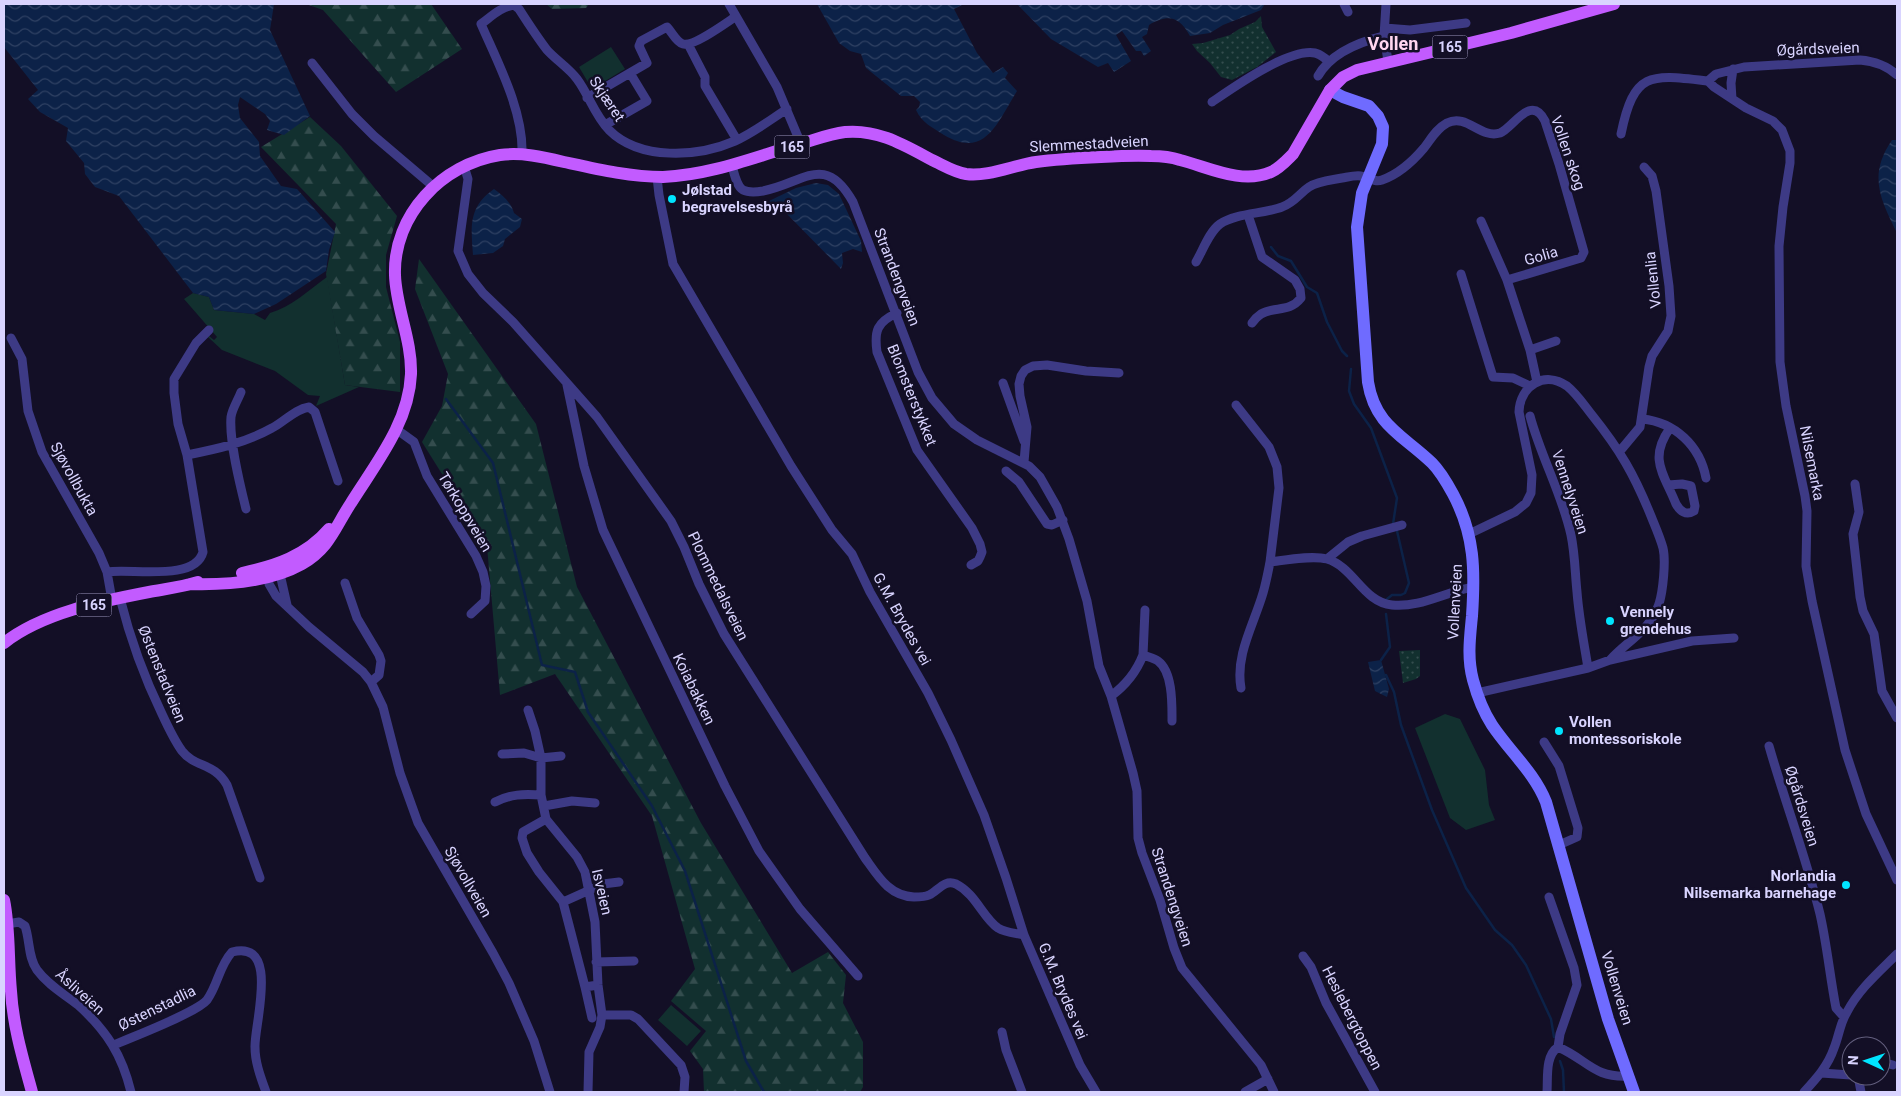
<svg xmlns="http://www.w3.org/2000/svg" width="1901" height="1096" viewBox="0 0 1901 1096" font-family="Roboto,sans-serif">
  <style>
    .grass { fill: #12302f }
    .forest { fill: url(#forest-firs) }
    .park { fill: url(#park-dots) }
    .water { fill: url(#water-waves) }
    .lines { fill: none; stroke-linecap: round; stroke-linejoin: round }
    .stream { stroke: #0c2248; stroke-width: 2.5 }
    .minor { stroke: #3d3a85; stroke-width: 9 }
    .secondary { stroke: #6f6bff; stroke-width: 12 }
    .primary { stroke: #c25bff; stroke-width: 12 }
    .poi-dot { fill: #00e5ff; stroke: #130f26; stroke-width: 2 }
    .labels { text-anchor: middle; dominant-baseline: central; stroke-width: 5; stroke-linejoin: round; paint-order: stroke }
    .shield { fill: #130f26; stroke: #9e99be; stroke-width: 1 }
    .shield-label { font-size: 14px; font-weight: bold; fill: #d9d4ff }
    .street-label { font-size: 15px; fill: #d9d4ff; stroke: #130f26 }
    .poi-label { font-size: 15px; font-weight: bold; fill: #d9d4ff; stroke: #130f26; text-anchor: start }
    .quarter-label { font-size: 18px; font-weight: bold; fill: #ffd6f0; stroke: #130f26 }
  </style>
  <defs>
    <pattern id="forest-firs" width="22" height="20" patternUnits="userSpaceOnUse" patternTransform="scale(1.25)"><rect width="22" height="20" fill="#12302f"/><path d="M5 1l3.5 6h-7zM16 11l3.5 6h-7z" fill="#344d4e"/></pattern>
    <pattern id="park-dots" width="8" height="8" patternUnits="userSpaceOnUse" patternTransform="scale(1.25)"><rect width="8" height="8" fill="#12302f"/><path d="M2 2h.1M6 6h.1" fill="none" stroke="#344d4e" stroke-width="1.8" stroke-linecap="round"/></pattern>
    <pattern id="water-waves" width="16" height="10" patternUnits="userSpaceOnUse" patternTransform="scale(1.25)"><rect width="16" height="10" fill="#0c2248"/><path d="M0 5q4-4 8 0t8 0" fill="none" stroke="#2f4163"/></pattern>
  </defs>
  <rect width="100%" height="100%" fill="#130f26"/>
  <path class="grass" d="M611,47L625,69L592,89L579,67Z
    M327,277L345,385L359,387L316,406L320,396L308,395L275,371L222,350L208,337L209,336L214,340L217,337L184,299L193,293L209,297L214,310L254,314L265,320L270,313C291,307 309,290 327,277Z
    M1445,714L1460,719L1485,770L1489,805L1495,820L1466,830L1450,818L1415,728Z
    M671,1005L701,1031L687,1046L658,1020Z"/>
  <path class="forest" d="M306,4H431L462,49L396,92L323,10Z
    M546,4H589L586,8L552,9Z
    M310,117L341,146L397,216L386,255V287L400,342V392L345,385L326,274L336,224L261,147Z
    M419,259L536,424L577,587L701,823L792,973L828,952L846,975L843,1003L863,1042V1087L860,1092H704L703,1069L690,1051L706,1031L671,1001L695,969L652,816L555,674L500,695L487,546L422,442L442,406L448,374L415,289Z"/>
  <path class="park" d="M1261,16L1262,27L1276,52L1257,67L1232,80L1221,77L1210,63L1197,51L1192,44L1203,43L1230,35L1239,29L1255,22Z
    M1420,650V676L1416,679L1403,683L1399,651Z"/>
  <path class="water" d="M4,4H274L270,30L310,116L284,135L267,130L270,121L265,114L240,97L238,105L240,118L259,142L260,156L281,186L297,189L335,232L329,250L326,271L276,304L254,314L214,310L209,297L193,293L119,196L95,187L85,174L84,163L66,141L68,128L40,112L28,99L38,90L4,47Z
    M817,4H964L954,9L977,53L993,73L1003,67L1008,73L1005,78L1017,91C998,121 986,160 944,135C932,127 922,123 916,110L919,107L920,102L914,96H901L866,68L861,54L850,51L839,43Z
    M1017,4H1265L1261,10L1223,25L1210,33L1190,36C1179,16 1168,14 1149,25L1147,34L1142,37L1151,51L1144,56L1141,51H1136L1122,31L1116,35L1131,61L1114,72L1108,63L1098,67L1051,39Z
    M1892,140H1897V233C1880,199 1868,175 1892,140Z
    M816,183L828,185L839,194L861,241L862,252L853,249L842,253L843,263L841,269L787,214L769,201L796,188Z
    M494,189C502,195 511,202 514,213L522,219L520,227L505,239L503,246L493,253L473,255C471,227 468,207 494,189Z
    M1381,660L1389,689L1387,697L1375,691L1368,662Z"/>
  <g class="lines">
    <path class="stream" d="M1271,247L1278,256L1291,261L1307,287L1317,293L1327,322L1342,351L1347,356
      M1351,369L1349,391L1354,404L1371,428L1397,498L1393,524
      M446,399L493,463L542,665L575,672L588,712L652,806L685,871L746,1061L764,1092
      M1387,599L1392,595H1401L1405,593L1409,583L1397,531
      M1381,660L1390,647L1386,614
      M1386,675L1394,692L1401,725L1432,810L1466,888L1495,930L1512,945L1526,965L1551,1019L1554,1037
      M1560,1061L1563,1070L1564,1092"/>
    <path class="minor" d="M729,4L777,87L801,144
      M1344,4L1348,12
      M1386,4L1384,36L1388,61
      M1385,28L1410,30L1466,23
      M688,44L705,77V86L737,140
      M312,63L352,114L374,136L434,187
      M1318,76C1331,53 1359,42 1384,36
      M1708,81L1714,87L1746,108L1773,121L1782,130L1790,151V163L1783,207L1779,246L1780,362L1786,406L1805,496L1807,511L1806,566L1812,601L1845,750L1866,814L1897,880
      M587,98L647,63L639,46L641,41L667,27C672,32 676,42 683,44C693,47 726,23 735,17
      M1732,99L1731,83L1733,69
      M1212,102C1234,87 1289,48 1315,53C1320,54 1324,58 1329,61
      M605,125L647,101L630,73
      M1621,134C1634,71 1650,74 1708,81L1716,74L1744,67L1860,60C1874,61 1887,66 1897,75
      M522,155C524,112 498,63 481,24C492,16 501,7 514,5L519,9C528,23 537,37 547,50C556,60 569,68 577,79C589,95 594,114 609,130C640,161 698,157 735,141C753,133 770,120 787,109
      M464,166L468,179L458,251L468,274L483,293L513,322L597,417L671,521L684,547L699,584L724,634L865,858C878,876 889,896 914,897C918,897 925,897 929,895C938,891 944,879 956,884C976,894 983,918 998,928C1006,933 1015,933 1024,935
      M732,166C734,173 737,187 743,190C749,193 757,192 763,191C804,183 825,152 853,202L918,372L932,398L954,424L977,440L1029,466L1040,477L1057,507L1069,539L1087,601L1099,666L1111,696L1133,773L1137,791L1138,838L1142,853L1160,900L1174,948L1182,968L1261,1065L1274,1092
      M657,177L659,195L673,264L791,466L832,530L852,554L870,592L928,693L951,740L984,815L1006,878L1024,935L1080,1065L1096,1092
      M1248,215L1262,257L1295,280L1300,289L1301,298C1289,313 1275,306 1261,314C1258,316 1254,320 1252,323
      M1481,221L1507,280L1530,350L1537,382
      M1196,262C1203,250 1209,232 1220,224C1236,213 1264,214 1282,207C1294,203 1300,193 1309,187C1318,181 1332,180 1342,178C1348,177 1355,175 1361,176C1369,177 1374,183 1382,180C1399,174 1413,161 1424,148C1431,139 1436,129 1447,123C1467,113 1480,139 1500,133C1513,128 1531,93 1545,121L1559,164L1584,252L1581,258L1507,280
      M1461,274L1493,377L1513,378L1530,386
      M897,313C877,322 874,331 877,352L917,450L972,528L980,544L982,552L980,557L978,561L971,565
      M11,338L22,359L28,411L42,452L99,553L107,572L112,600
      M1530,350L1556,341
      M1003,383L1024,441
      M567,385L584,466L603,530L725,786L759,851L800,909L858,976
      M241,392C238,400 232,409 231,417C229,441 240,485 246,509
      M1236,405L1269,447L1277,467L1279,488L1270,562
      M1530,416C1541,457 1562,494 1571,535C1575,554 1575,573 1577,592C1579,618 1584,643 1588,668
      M1642,419C1675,422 1700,446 1706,478
      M396,429L414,442L427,476L476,556L483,572L486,586L485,601L471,614
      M1620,451L1640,427L1649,367L1652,356L1668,331L1671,316L1669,286L1656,191L1652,176L1644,167
      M187,455C217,449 245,443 272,428C284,422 295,409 309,407L315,412L338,481
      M1024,462L1027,427L1020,396L1019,384L1021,376L1025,370L1033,366L1047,365L1086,371L1119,373
      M1006,471L1019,482L1047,524L1052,525L1063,520
      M1855,484L1859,512L1853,534L1860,597L1863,611L1874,634L1882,691L1897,718
      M1668,485L1682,484L1691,486L1695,506L1694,511C1686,516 1680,511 1676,504C1664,474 1648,459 1670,428
      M1469,534L1515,512L1526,503L1531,493L1532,475L1519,412C1520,386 1544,370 1567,386C1577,394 1584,405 1592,415C1620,450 1634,474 1651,516C1655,526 1660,537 1663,548C1666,561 1663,591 1659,604C1650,631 1627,641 1610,660
      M1327,559L1348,542L1362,536L1402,525
      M277,571L280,574L287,605
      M107,572C130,568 195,582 203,552L187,455L178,424L174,393V379L196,343L209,330
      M269,572L268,577L269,584L276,596L309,627L363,672L371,682L383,707L400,773L418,823L493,953L509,983L534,1041L550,1092
      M345,583L357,618L379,655L381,661L379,675L371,682
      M120,598C130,638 144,677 162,714C168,727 174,740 182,751C195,768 214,762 227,785L260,878
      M1143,655L1145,610
      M1241,688C1235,655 1254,624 1263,593C1266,583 1268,572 1270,562C1286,560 1312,555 1327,559C1354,567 1363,602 1392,605C1420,608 1447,591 1474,587
      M1477,693L1588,668L1610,660L1692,641L1734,638
      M1111,696C1126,685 1136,673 1143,655C1148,657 1154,658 1158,661C1173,672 1172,705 1172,721
      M528,710L535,731L541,758V795L546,819L577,857L585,872L595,922L598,985L602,1015L600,1027L589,1052L588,1092
      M1544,742L1559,766L1578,828L1577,837L1559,845
      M1769,746C1785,802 1806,857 1820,914C1827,945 1830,977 1836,1008L1844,1017
      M502,754L524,753L541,758L561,756
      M495,802C511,794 523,794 541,795
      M544,806L572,801L595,803
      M546,819L523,832L522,838L527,853L539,872L563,902L585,987L598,985
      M1549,897L1574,968L1577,985L1560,1034L1558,1047
      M563,902L603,884L619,882
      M7,924L19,922L25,926C30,940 28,958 37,970C48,985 64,994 78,1005C107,1031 122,1055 131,1092
      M1303,956L1311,967L1326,1003L1375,1092
      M596,962L634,961
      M585,987L592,1018
      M602,1015H631L638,1019L681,1065L685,1077L684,1092
      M1002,1032L1006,1050L1022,1092
      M114,1045C132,1037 196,1013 207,1000C218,985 219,966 232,952C281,939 254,1025 255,1047C255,1063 261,1078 266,1092
      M1881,1062L1893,1065
      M1821,1073L1851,1075
      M1858,1076L1861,1092
      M1245,1092L1268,1079
      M1547,1092C1548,1077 1545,1056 1558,1047C1588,1060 1593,1078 1629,1076
      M1804,1092C1816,1079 1828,1066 1834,1048C1839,1036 1840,1023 1847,1012C1859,989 1879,972 1897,954"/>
    <path class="secondary" d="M1330,90L1343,97L1369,106L1378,116L1383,127L1382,144L1362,193L1357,227L1368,382C1375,426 1403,435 1432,463C1440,471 1447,483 1453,494C1475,535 1475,571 1472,616C1470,637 1467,658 1473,680C1477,695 1483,711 1492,725C1510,752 1534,772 1546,802L1608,1019L1634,1092"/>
    <path class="primary" d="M242,573C275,566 306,556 329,529
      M190,584C226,585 270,582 302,564C330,548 335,527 351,503C376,463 409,423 411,374C412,340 396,308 395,275C393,215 442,164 500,155C521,152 543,157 564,162C596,169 630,177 663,177C710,175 752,158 796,145C812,141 828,134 845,132C878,129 904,145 932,160C943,165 954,172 966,174C988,177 1014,165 1036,162C1058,159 1079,158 1101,157C1118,156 1135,155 1151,156C1161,156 1171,157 1180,160C1208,167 1242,185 1271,172C1280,168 1286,161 1293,154L1330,90L1343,77L1357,70L1511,33L1614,4
      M4,643C42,613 102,601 149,592C165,589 182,587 198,582
      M4,900C10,929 8,961 11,991C13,1026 23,1059 32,1092"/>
  </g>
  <g class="poi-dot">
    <circle cx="672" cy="199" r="5"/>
    <circle cx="1610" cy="621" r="5"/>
    <circle cx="1559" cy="731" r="5"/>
    <circle cx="1846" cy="885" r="5"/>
  </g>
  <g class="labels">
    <g class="shield">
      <rect x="1432.5" y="35.5" width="35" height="23" rx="4"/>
      <rect x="774.5" y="135.5" width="35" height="23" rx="4"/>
      <rect x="76.5" y="593.5" width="35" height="23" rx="4"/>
    </g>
    <g class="shield-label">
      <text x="1450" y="47">165</text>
      <text x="792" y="147">165</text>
      <text x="94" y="605">165</text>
    </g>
    <g class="street-label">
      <text transform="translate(1818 49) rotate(-2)">Øgårdsveien</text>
      <text transform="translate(607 99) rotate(56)">Skjæret</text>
      <text transform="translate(1089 144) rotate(-3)">Slemmestadveien</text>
      <text transform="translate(1568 153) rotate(71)">Vollen skog</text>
      <text transform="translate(1541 256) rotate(-16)">Golia</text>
      <text transform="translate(897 277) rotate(69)">Strandengveien</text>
      <text transform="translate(1653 280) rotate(-96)">Vollenlia</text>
      <text transform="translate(912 395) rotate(68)">Blomsterstykket</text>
      <text transform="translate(1812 463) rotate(79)">Nilsemarka</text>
      <text transform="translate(74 479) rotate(61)">Sjøvollbukta</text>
      <text transform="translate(1570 492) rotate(72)">Vennelyveien</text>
      <text transform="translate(465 512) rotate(59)">Tørkoppveien</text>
      <text transform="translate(718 586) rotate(64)">Plommedalsveien</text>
      <text transform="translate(1455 602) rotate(-87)">Vollenveien</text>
      <text transform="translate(902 619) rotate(61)">G.M. Brydes vei</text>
      <text transform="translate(162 674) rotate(68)">Østenstadveien</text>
      <text transform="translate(694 689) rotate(64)">Koiabakken</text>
      <text transform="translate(1802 806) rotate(73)">Øgårdsveien</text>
      <text transform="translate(468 882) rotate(60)">Sjøvollveien</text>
      <text transform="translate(602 892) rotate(77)">Isveien</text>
      <text transform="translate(1172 897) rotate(72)">Strandengveien</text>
      <text transform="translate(1617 988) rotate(73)">Vollenveien</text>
      <text transform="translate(1063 991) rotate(67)">G.M. Brydes vei</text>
      <text transform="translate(80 992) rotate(42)">Åsliveien</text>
      <text transform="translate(157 1008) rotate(-26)">Østenstadlia</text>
      <text transform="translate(1352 1018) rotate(63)">Heslebergtoppen</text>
    </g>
    <g class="poi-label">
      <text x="682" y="190">Jølstad<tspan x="682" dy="17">begravelsesbyrå</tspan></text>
      <text x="1620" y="612">Vennely<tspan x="1620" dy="17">grendehus</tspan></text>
      <text x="1569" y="722">Vollen<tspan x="1569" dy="17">montessoriskole</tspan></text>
      <text x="1836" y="876" text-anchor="end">Norlandia<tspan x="1836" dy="17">Nilsemarka barnehage</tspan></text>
    </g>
    <g class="quarter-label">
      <text x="1393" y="43">Vollen</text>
    </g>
  </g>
  <rect width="1901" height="1096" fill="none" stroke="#d9d4ff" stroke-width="10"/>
  <g transform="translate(1866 1061) rotate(273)"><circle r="24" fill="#130f26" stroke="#625e7d"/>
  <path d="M0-4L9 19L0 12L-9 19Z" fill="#00e5ff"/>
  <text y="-8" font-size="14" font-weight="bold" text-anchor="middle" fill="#d9d4ff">N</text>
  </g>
</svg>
